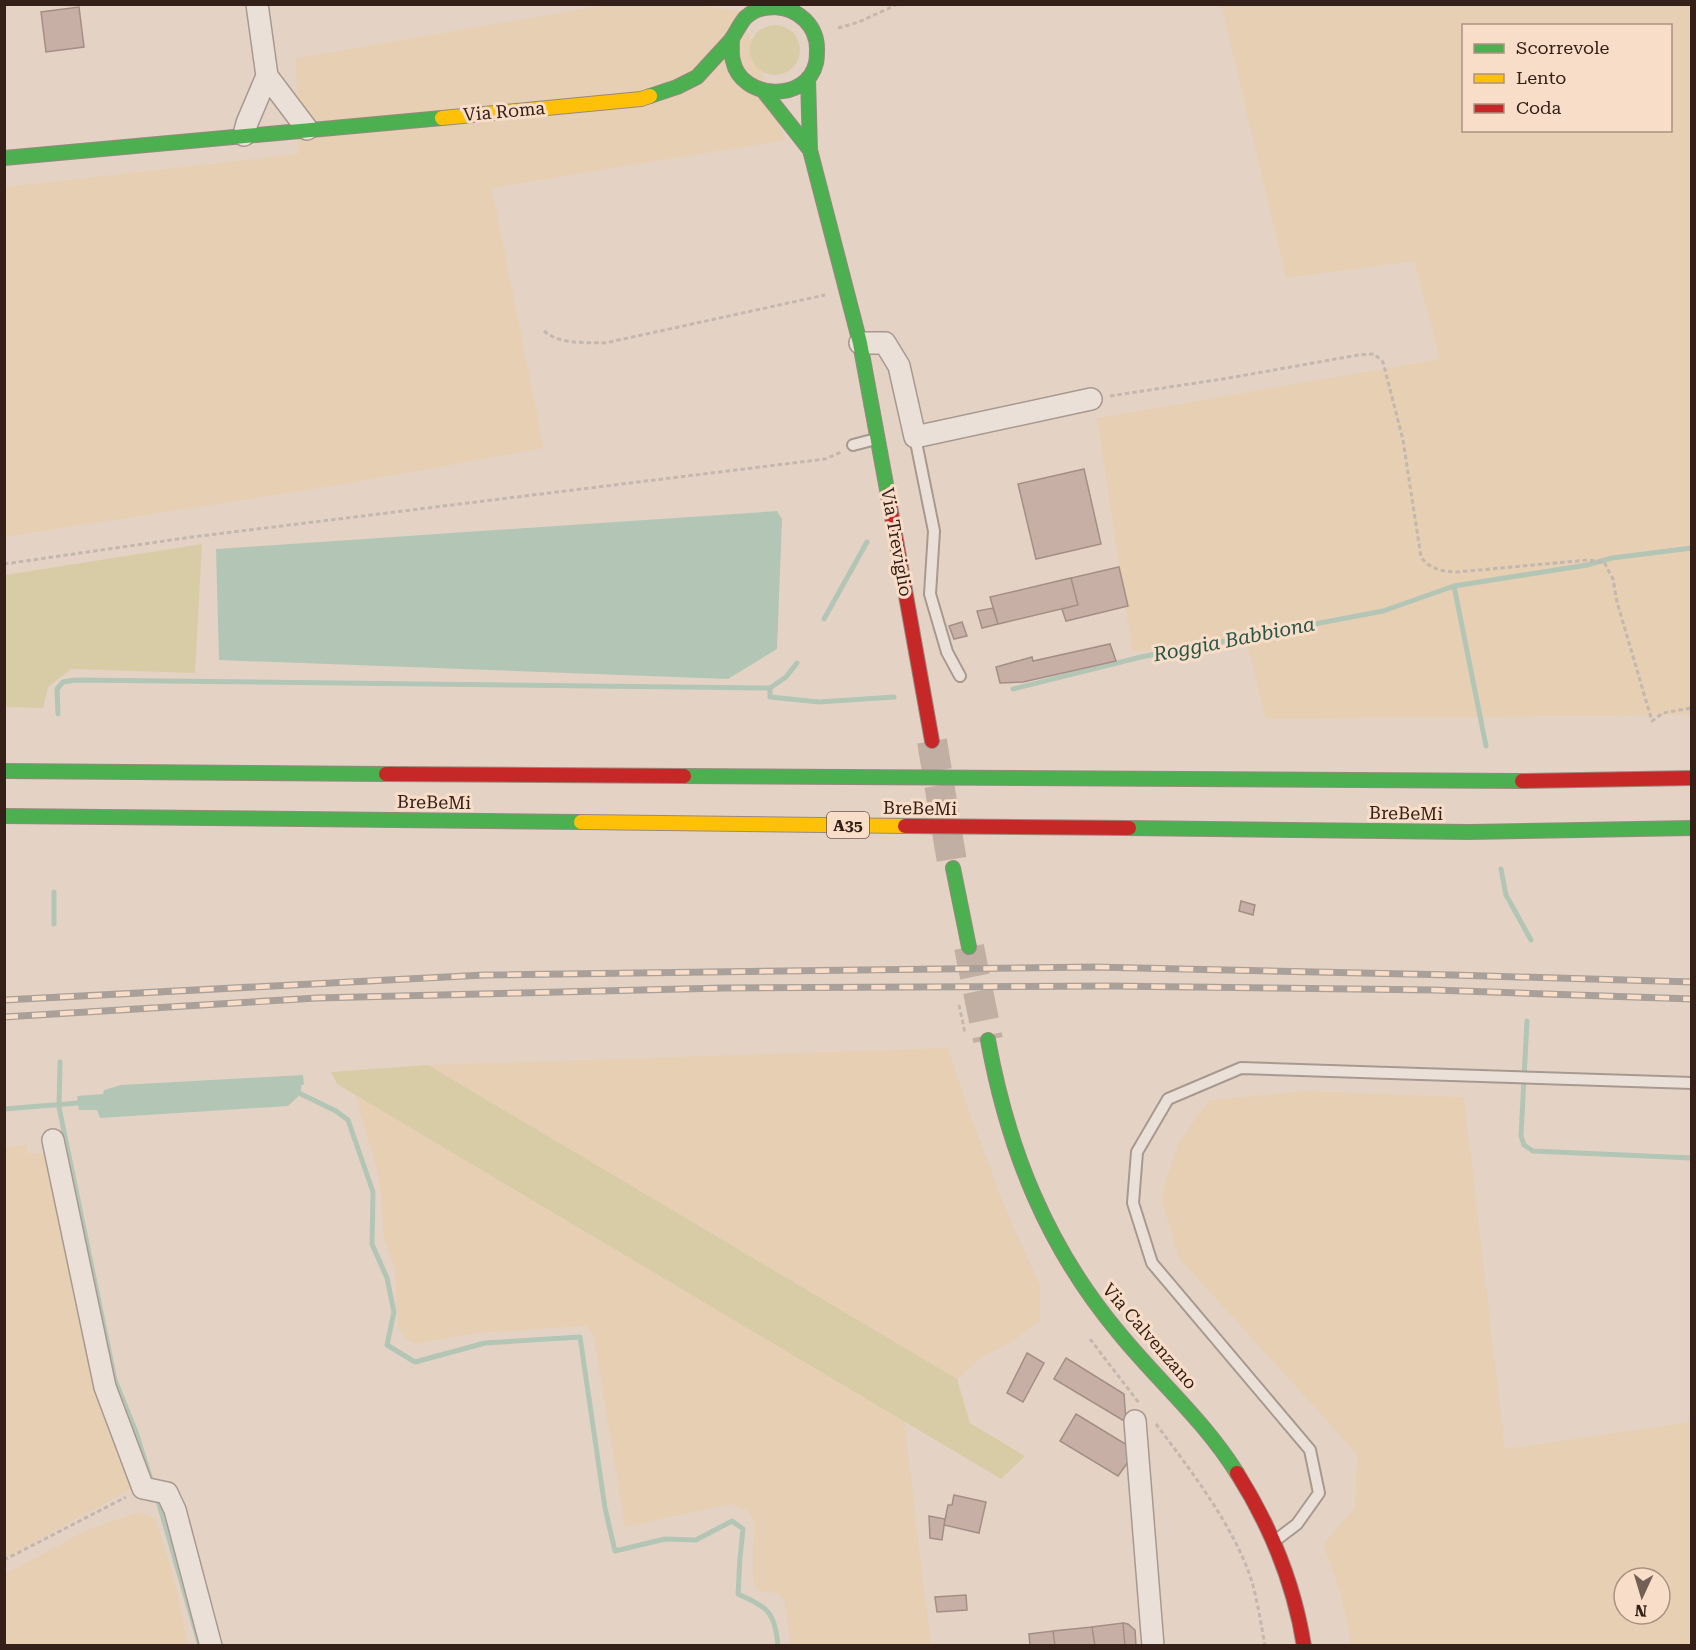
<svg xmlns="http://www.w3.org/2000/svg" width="1696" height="1650" viewBox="0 0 1696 1650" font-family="'Roboto Serif',serif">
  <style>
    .farmland { fill: #e6cfb3; fill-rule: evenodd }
    .green { fill: #d8cca6 }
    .water { fill: #b3c6b5 }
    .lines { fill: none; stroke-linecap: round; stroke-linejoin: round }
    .stream { stroke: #b3c6b5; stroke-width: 5 }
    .building { fill: #c8afa6; stroke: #a38e85; stroke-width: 1.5 }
    .secondary-tunnel { stroke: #c1afa3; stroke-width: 30; stroke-dasharray: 30 15; stroke-linecap: butt }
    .lane-casing { stroke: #a89990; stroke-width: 14 }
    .street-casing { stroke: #a89990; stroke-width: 24 }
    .fast-casing { stroke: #978880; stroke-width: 16 }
    .slow-casing { stroke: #978880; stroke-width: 16 }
    .jam-casing { stroke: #978880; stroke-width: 16 }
    .path { stroke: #c3b7af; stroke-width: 3; stroke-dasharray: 4.5 3; stroke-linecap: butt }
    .lane { stroke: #eae0d8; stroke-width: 10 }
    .street { stroke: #eae0d8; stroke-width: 21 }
    .fast { stroke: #4caf50; stroke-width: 14 }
    .slow { stroke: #ffc107; stroke-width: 14 }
    .jam { stroke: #c62828; stroke-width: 14 }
    .rail-casing { stroke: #a9a099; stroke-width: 7 }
    .rail { stroke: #f8dec8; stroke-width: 4.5; stroke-dasharray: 14; stroke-linecap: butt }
    .labels { text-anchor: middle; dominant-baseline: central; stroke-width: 6; stroke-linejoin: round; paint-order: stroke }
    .shield { fill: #f8dec8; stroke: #70594e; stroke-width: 1.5 }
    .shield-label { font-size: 16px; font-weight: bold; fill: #352019 }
    .street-label { font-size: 18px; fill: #352019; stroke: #f8dec8 }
    .water-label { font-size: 20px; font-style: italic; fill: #275648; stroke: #f8dec8 }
  </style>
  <rect width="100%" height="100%" fill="#e4d3c5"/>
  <path class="farmland" d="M687,4L741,11L785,140L492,188L544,448L339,485L5,537V187L298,154L296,58L607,5Z
    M1221,5H1691V715L1266,719L1248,647L1132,651L1097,418L1440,359L1414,261L1286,278ZM1464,26H1670V130H1464Z
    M948,1048L973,1122L1007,1212L1040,1285V1320L1013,1341L981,1358L957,1379L428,1065Z
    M1306,1091L1464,1097L1505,1449L1691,1422V1645H1350L1349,1634L1340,1591L1323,1545L1355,1507L1357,1454L1178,1257L1161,1197L1178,1143L1209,1100ZM1624,1578H1660V1614H1624Z
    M355,1095L904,1421L931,1645H790L785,1600L778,1593L761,1592L754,1584L753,1570L754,1521L748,1511L731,1504L625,1527L593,1334L586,1326L476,1333L415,1344L406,1339L398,1326L395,1270L384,1239L379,1177Z
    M27,1145V1153L47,1154L135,1487L5,1558V1147Z
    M140,1512L156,1519L177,1589L188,1645H5V1574L87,1530Z"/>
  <path class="green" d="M750 50a25 25 0 1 1 50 0a25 25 0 1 1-50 0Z
    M202,544L195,673L71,669L48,687L43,708L5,707V575Z
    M428,1065L957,1379L970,1423L1025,1456L1001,1479L337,1084L331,1072Z"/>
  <path class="water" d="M777,511L782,519L777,649L728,679L219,660L216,549Z
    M303,1075L304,1084L301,1086V1094L288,1106L100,1118L97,1110H79L77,1096L103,1094L104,1090L121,1085Z"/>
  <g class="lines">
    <path class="stream" d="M1454,586L1486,746
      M824,619L867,542
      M770,688V697L819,702L894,697
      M1013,689L1141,657L1383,611L1454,586L1587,565L1612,558L1692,548
      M58,714L57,689L63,682L75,680L770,688L786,677L797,663
      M1501,869L1506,895L1531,940
      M54,892V924
      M1527,1021L1521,1136L1524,1145L1533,1151L1692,1158
      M60,1062L59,1107L115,1380L136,1432L153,1486
      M301,1094L336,1111L348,1120L373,1192L372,1244L387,1278L394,1312L387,1345L415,1362L485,1343L580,1337L605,1508L615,1551L665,1539L696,1540L732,1521L743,1529L740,1558L738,1594C768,1608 775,1611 778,1646
      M4,1109L78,1103
      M157,1497L200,1646"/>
  </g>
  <path class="building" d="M79,7L84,47L46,52L41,12Z
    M1084,469L1101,544L1036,559L1018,484Z
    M1119,567L1128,606L1066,621L1062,609L1078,605L1071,578Z
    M1071,578L1078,605L998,624L990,597Z
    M993,608L998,624L982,628L977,611Z
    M962,622L967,636L954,639L949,626Z
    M1110,644L1116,661L1023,682L1000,683L996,667L1032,657L1033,661Z
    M1241,901L1255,905L1253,915L1239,911Z
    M1027,1353L1044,1363L1023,1402L1007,1393Z
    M1066,1358L1124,1394L1126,1422L1054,1379Z
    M1076,1414L1127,1445L1128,1462L1118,1476L1060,1441Z
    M954,1495L986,1502L979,1533L944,1525L948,1505H952Z
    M929,1516L945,1519L942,1540L930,1538Z
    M966,1595L967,1610L937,1612L935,1597Z
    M1123,1623L1128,1624L1135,1630L1136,1646H1125Z
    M1123,1623L1125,1646H1095L1092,1627Z
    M1092,1627L1095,1646H1055L1053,1631Z
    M1053,1631L1055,1646H1030L1029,1634Z"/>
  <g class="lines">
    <path class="secondary-tunnel" d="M932,741L953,868
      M969,947L988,1040"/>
    <defs>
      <path id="lane" d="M915,437L934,531L930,594L947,652L960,676
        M853,445L876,439
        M1276,1540L1297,1524L1319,1493L1310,1450L1152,1263L1133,1203L1137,1152L1168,1099L1241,1068L1692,1083"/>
      <path id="street" d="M267,76L307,129
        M244,135L247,123L267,76L257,4
        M860,343H885L899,366L915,437L1091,399
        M53,1140L105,1387L143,1488L167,1493L175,1510L211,1646
        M1135,1421L1153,1646"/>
      <path id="fast" d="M808,78L810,150L860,343L888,495
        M765,93L810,150
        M650,96L677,87L697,77L731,40C736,33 740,23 746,17C763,2 790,5 805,20C813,28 817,39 817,49C817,54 817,59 816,63C807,103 741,100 733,61C731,54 732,45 732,38
        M4,158L442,118
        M4,771L386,774
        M684,776L1522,781
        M4,816L581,822
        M1129,828L1469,832L1692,828
        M953,868L969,947
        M988,1040C1008,1150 1047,1247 1119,1333C1159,1382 1203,1419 1237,1473"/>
      <path id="slow" d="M442,118L641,99L650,96
        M581,822L905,826"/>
      <path id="jam" d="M888,495L932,741
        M386,774L684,776
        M1522,781L1692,778
        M905,826L1129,828
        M1237,1473C1271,1527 1294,1583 1304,1646"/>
    </defs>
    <use href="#lane" class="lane-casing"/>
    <use href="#street" class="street-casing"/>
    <use href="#fast" class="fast-casing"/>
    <use href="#slow" class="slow-casing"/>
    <use href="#jam" class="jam-casing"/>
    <path class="path" d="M838,28L859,22L898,4
      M544,331C561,345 584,342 605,343L825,295
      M1110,396L1229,378L1358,355L1374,354L1383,362L1403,440L1421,557C1431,570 1441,571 1457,572L1588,560L1604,562L1613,579L1617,602L1652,721L1663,713L1692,708
      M4,564L192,537L825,459L841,452
      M959,1005L965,1033
      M1090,1339L1139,1403
      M1156,1424C1189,1468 1236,1529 1252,1582C1258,1603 1261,1624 1265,1646
      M4,1560L126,1497"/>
    <use href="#lane" class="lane"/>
    <use href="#street" class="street"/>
    <use href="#fast" class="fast"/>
    <use href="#slow" class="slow"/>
    <use href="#jam" class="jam"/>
    <defs>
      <path id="rail" d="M4,1000L484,975L1093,967L1453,975L1692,982
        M4,1017L317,998L723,988L1109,986L1434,990L1692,999"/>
    </defs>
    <use href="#rail" class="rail-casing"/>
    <use href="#rail" class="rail"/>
  </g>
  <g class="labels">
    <rect class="shield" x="827" y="812" width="42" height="26" rx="4.5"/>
    <g class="shield-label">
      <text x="848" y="825">A35</text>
    </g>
    <g class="street-label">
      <text transform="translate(504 111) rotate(-5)">Via Roma</text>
      <text transform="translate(897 542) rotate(80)">Via Treviglio</text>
      <text transform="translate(434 802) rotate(1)">BreBeMi</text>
      <text transform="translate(920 808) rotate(1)">BreBeMi</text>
      <text transform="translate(1406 813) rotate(1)">BreBeMi</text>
      <text transform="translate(1150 1336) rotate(49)">Via Calvenzano</text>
    </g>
    <g class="water-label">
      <text transform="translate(1234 639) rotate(-11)">Roggia Babbiona</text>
    </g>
  </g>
  <rect width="1696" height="1650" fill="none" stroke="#352019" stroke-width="12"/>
  <rect x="1462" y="24" width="210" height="108" fill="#f8dec8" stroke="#aa9282" stroke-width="1.5"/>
  <rect x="1474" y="44" width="30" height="9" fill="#4caf50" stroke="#aa9282" stroke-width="1.5"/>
  <text x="1516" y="54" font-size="18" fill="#352019">Scorrevole</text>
  <rect x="1474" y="74" width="30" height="9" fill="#ffc107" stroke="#aa9282" stroke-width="1.5"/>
  <text x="1516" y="84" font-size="18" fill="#352019">Lento</text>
  <rect x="1474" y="104" width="30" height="9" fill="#c62828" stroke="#aa9282" stroke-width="1.5"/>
  <text x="1516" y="114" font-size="18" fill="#352019">Coda</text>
  <g transform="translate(1642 1596) rotate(184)"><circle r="28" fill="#f8dec8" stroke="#aa9282" stroke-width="1.5"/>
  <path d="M0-4.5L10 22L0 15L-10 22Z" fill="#725f55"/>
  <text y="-9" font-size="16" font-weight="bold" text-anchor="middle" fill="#352019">N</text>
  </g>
</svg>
